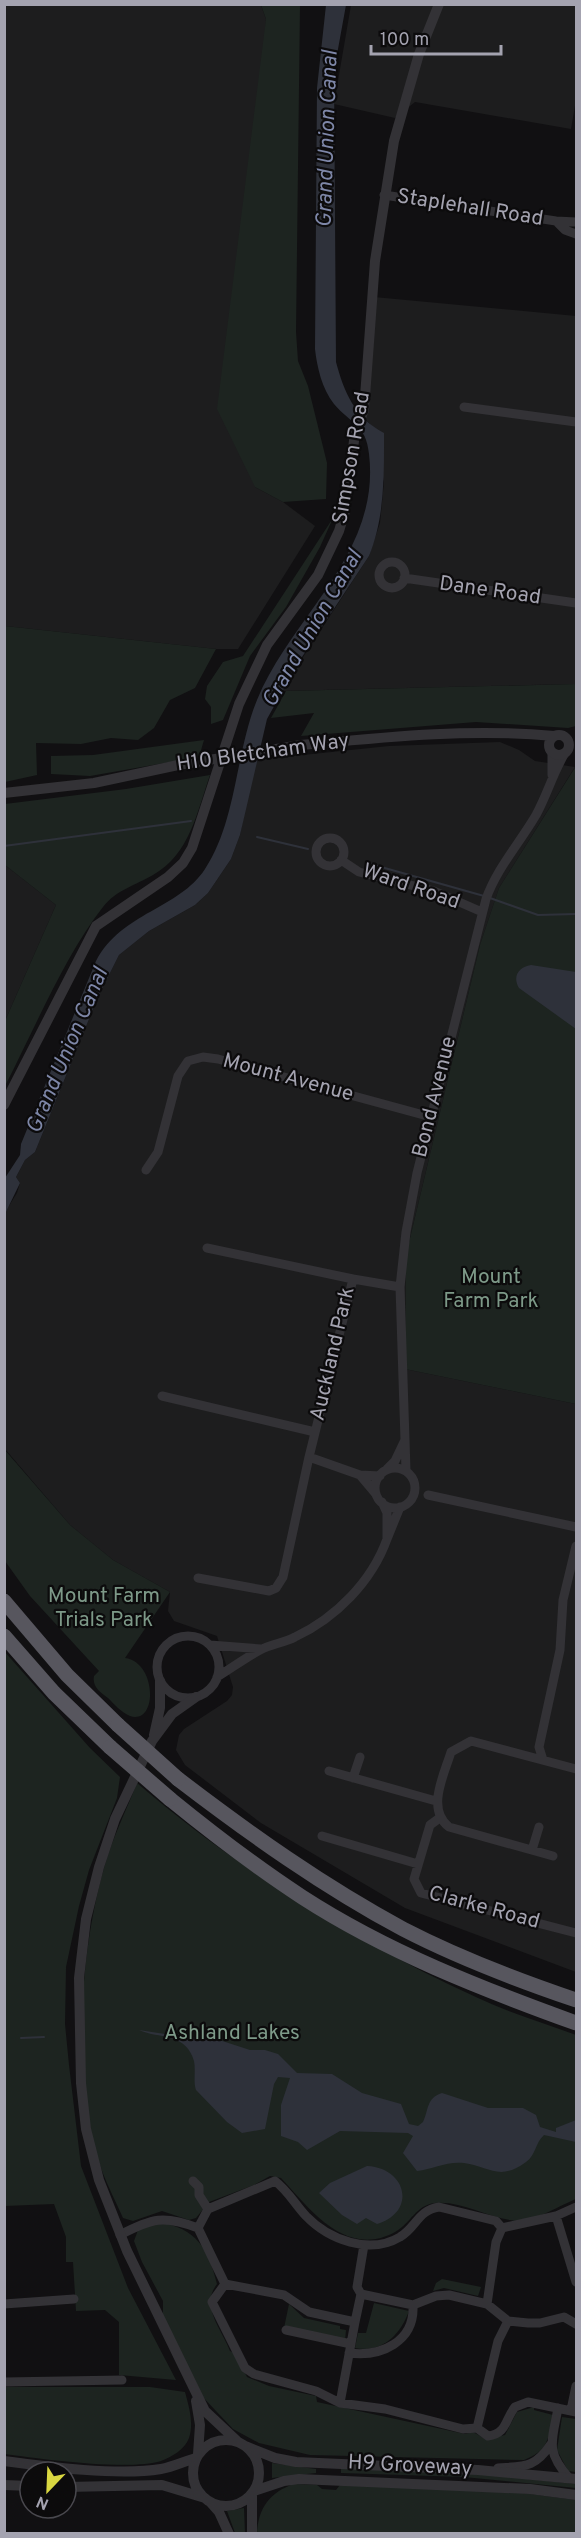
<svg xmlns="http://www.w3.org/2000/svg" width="581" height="2538" viewBox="0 0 581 2538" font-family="Overpass,sans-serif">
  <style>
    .built { fill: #1d1d1e }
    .green { fill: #1d2420 }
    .water { fill: #2e313a }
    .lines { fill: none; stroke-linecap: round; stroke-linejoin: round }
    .stream { stroke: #2e313a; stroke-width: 2 }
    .minor { stroke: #333236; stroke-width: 9 }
    .tertiary { stroke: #333236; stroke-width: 10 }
    .trunk { stroke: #57565e; stroke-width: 15 }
    .tertiary-bridge { stroke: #333236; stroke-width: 10 }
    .trunk-bridge { stroke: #57565e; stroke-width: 15 }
    .labels { text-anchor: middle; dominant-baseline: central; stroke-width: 4.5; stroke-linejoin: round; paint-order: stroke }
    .street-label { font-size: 21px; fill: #a4a3b0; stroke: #0c0b0c }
    .park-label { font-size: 21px; fill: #7d9988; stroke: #0c0b0c }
    .water-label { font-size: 22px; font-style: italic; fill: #7e87a8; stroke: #0c0b0c }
  </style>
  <rect width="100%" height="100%" fill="#111012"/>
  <path class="built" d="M5,5H261L266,19L255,487L283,502L315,526L238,649H216L5,626Z
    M351,5H576V100L571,129L415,102L395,118L334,104Z
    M374,297L576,316V684L281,691L369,556L380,523L384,482L373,427L364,418Z
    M500,742L519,750L535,761L575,767L499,888L480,945L406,1255L405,1369L576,1404V1972L405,1908L261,1823L185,1765L176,1750L179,1735L184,1729L227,1701L232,1695L233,1687L217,1636L174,1621L168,1611L170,1592L113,1560L70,1525L5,1449L4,1214L17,1193L20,1183L16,1177L25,1160L35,1152L98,997L119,955L149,931L195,905L208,893L231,859L240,835L255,760L389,746Z
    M5,865L56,905L5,1021Z"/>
  <path class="green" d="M261,5H300L296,332L298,361L308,386L327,463L326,499L283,502L255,487L217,409L266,19Z
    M333,518L320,547L286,607L250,656L223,720L211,724V707L205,699L207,686L223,662L243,656Z
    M5,626L216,649L195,688L170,700L154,728L138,740L111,738L81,744L36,743L37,775L5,782Z
    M576,684V726L568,728L476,722L301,736L314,713L271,718L286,691Z
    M204,740L199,757L90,776L51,774V756L93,755Z
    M576,766V1404L405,1369L406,1255L480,945L499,888Z
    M210,775C197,812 190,854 153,875C136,885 116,890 103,907C65,955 34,1030 5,1086V1021L56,905L5,865V804L126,789Z
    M4,1449L70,1525L113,1560L170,1592L125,1658C157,1662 158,1725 130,1716C122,1713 114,1704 108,1698C100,1692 92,1687 94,1676L99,1671L30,1596L5,1561Z
    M4,1651L90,1748L120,1777L117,1798L89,1870L79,1906L66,1967L65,2024L69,2065L81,2166L128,2288L176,2380L119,2375V2322L105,2310L76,2311L73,2262H66V2237L54,2204L5,2206Z
    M137,1783C236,1868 359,1944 478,1998C510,2013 544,2023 576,2035V2199C563,2204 534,2221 521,2221C493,2221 463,2200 435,2203C416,2205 411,2223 395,2232C346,2259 310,2209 281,2178L270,2176L254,2185L209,2202L196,2218L189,2220L162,2211L133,2221L123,2218C116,2202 108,2187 102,2171C71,2084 79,1956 104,1868C112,1839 126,1811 137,1783Z
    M159,2222C197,2229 208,2248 217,2284C200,2306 221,2328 230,2351L236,2354L247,2377L269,2386L316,2396L317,2402L465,2434L473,2432L486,2439L505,2435L517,2412L534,2407V2410L553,2415C548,2439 549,2450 524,2460L310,2455L259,2443L233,2429L199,2393L163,2318V2301L142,2262L134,2241L138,2230Z
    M442,2279L481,2287L478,2296L444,2288L433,2291L436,2283Z
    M374,2303L409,2311C400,2335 383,2353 355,2348L358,2333H366Z
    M289,2304L304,2318L340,2326V2329L346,2330L345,2341L284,2328Z
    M5,2387H150L185,2392C189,2407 194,2423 189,2438C185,2449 172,2457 161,2461C129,2471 40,2459 5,2454Z
    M562,2417L576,2419V2472L568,2471L557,2450Z
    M272,2463L316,2469V2473L272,2478Z
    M341,2468L458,2472L576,2484V2488L464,2477L341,2473Z
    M294,2484L317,2485L322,2489L336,2490L340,2485L523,2493L576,2500V2533L257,2534C258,2508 270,2492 294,2484Z
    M244,2508L245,2533H235L227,2511Z"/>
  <path class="water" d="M326,5H346L334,71L336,362C344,392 355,418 384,433C384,474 385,517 369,556L298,663L267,719L240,835L231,859L208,893L195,905L149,931L119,955L98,997L35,1152L25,1160L16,1177L20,1183L5,1214V1178L20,1155L21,1144L96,961C122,912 179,909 205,869C237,820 235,754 257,700C292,615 381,554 369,454C366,424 351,424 334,404C322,389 317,367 315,349L317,88Z
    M531,965L576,972V1029L519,988C512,976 519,967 531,965Z
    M139,2030L184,2037H210L250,2050H265L278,2054L297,2073L332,2074L362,2093L401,2104L409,2124L418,2126L423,2122C429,2110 426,2098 442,2093L488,2108H523L536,2115L540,2127L556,2132V2128L576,2120V2142L544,2135C535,2143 536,2155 526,2162C499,2182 489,2166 464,2163C447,2161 433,2169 417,2171L403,2153L413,2136L408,2133L340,2131L307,2150L298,2142L281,2136V2105L290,2078L278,2077L274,2084L265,2129L242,2133L227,2122L196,2090C193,2081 196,2071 194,2061C186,2032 158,2039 139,2030Z
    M367,2166C407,2168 417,2212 377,2224L366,2218L357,2224L342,2215L319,2193L330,2183Z"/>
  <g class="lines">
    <path class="stream" d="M257,837L308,849
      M4,846L191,821
      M367,863L484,896
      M490,898L538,915L576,914
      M21,2038L44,2037"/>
    <path class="minor" d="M384,195L556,221L576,222
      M556,221L565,230L576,234
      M464,407L576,422
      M379 575a13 13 0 1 1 26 0a13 13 0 1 1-26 0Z
      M404,578L576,603
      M552,753V775
      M316 852a14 14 0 1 1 28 0a14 14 0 1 1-28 0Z
      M341,860L359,872L434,891L482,912
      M146,1170L158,1152L178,1076L188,1061L203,1057L218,1059L431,1117
      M207,1248L353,1279L309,1457
      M353,1279L400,1287
      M162,1396L315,1432
      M405,1440L400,1287L406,1232L417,1173L486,899C497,868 519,844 536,815C547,795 553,773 565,753
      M375 1488a20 20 0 1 1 40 0a20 20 0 1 1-40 0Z
      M387,1469L395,1461L405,1440L406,1471
      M376,1494L360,1475L380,1476
      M428,1495L576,1527
      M382,1502L387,1513V1539L400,1507
      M198,1578L269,1591L276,1588L283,1577L309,1457L360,1475
      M157 1667a31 31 0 1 1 62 0a31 31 0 1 1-62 0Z
      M210,1645L261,1649
      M217,1677C232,1668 245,1658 260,1650C271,1644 284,1643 295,1637C336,1618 372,1581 387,1539
      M543,1760L539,1747L560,1650L563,1600L576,1546
      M329,1771L436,1801
      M353,1778L360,1757
      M441,1817L430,1825L414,1879L421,1893L576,1933
      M322,1836L418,1864
      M532,1850L539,1827
      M553,1856L449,1827C426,1809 444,1775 451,1752L471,1741L576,1769
      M193,2181L199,2187V2195L208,2209
      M556,2216L576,2282
      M198,2228L208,2209L275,2181C288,2191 295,2204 306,2216C329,2240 370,2255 400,2237C416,2228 418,2210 439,2207L496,2221L502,2228L496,2242L487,2304
      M502,2228L556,2216L576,2207
      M120,2235C152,2218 164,2215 198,2228L225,2284L284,2295L309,2312L355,2322L361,2294L413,2305L436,2296L449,2295L487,2304L508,2321L528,2323H540L564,2317L576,2324
      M225,2284L212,2302L245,2368L254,2374L316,2391L340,2403L385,2409L463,2429L477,2428L498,2341L508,2321
      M361,2294L357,2287L364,2245
      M4,2304L74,2299
      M286,2330L351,2344
      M349,2353C381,2357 415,2342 413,2305
      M4,2382L122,2380
      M340,2403L355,2322
      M558,2408C552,2442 545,2450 569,2478
      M571,2410L576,2386
      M477,2428L488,2436C507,2434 505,2419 515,2407L528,2402L576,2412
      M498,2468C525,2466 535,2468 551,2444"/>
    <path class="tertiary" d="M549 745a10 10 0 1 1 20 0a10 10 0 1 1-20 0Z
      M301,745C385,737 470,728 554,736
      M4,793L94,783L178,765
      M4,1105L96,926L168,877L183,863L192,848L239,704L267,645L318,575L339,531L345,511L355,433L364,410L375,261L394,141L419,54L439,4
      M196,1697L172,1714L152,1741L115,1819L99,1867L86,1919L79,1978L81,2083L86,2129L99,2180L127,2251L205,2411L237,2441
      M154,1735L160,1708V1681
      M196,2401L200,2425L198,2454
      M193 2473a33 33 0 1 1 66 0a33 33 0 1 1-66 0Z
      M245,2446L275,2458L296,2462L478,2470L576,2479
      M4,2461C48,2467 119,2476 161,2469C173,2467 185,2461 196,2458
      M4,2485L30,2486
      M66,2487L162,2485L205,2498
      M254,2491L284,2481L299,2479L530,2489L576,2495
      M211,2503L219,2512L229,2534
      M252,2534V2493"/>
    <path class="trunk" d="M4,1601L67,1675L118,1725
      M4,1636L54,1693L110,1747
      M178,1779C250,1834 323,1886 403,1929C459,1958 517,1980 576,2000
      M170,1799C213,1834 256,1867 302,1897C387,1952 482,1989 576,2023"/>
    <path class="tertiary-bridge" d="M178,765L301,745"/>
    <path class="trunk-bridge" d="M118,1725L178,1779
      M110,1747L170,1799"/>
  </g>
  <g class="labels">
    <g class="street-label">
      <text transform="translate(470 208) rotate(9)">Staplehall Road</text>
      <text transform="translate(352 458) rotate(-80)">Simpson Road</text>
      <text transform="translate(490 591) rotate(8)">Dane Road</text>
      <text transform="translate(263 753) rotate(-8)">H10 Bletcham Way</text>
      <text transform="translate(411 887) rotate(19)">Ward Road</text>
      <text transform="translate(288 1078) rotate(15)">Mount Avenue</text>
      <text transform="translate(435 1097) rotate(-76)">Bond Avenue</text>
      <text transform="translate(333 1354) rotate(-77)">Auckland Park</text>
      <text transform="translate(484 1908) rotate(15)">Clarke Road</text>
      <text transform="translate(410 2466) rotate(3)">H9 Groveway</text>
    </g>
    <g class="park-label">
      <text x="491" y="1277">Mount<tspan x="491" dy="24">Farm Park</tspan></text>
      <text x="104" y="1596">Mount Farm<tspan x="104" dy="24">Trials Park</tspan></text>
      <text x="232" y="2033">Ashland Lakes</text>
    </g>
    <g class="water-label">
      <text transform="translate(328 139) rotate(-88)">Grand Union Canal</text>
      <text transform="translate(313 629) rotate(-60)">Grand Union Canal</text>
      <text transform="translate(68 1051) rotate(-67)">Grand Union Canal</text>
    </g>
  </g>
  <rect width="581" height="2538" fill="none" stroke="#a4a3b0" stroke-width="12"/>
  <g transform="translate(48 2490) rotate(203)"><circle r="28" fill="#0c0b0c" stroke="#49484e" stroke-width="1.5"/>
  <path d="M0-4.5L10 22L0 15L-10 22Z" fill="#d9d741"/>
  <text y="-9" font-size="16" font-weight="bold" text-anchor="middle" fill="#a4a3b0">N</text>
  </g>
  <path d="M371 45v9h130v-9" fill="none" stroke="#a4a3b0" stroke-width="3"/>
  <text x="380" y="45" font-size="18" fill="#a4a3b0" stroke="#0c0b0c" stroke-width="4.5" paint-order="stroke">100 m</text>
</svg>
